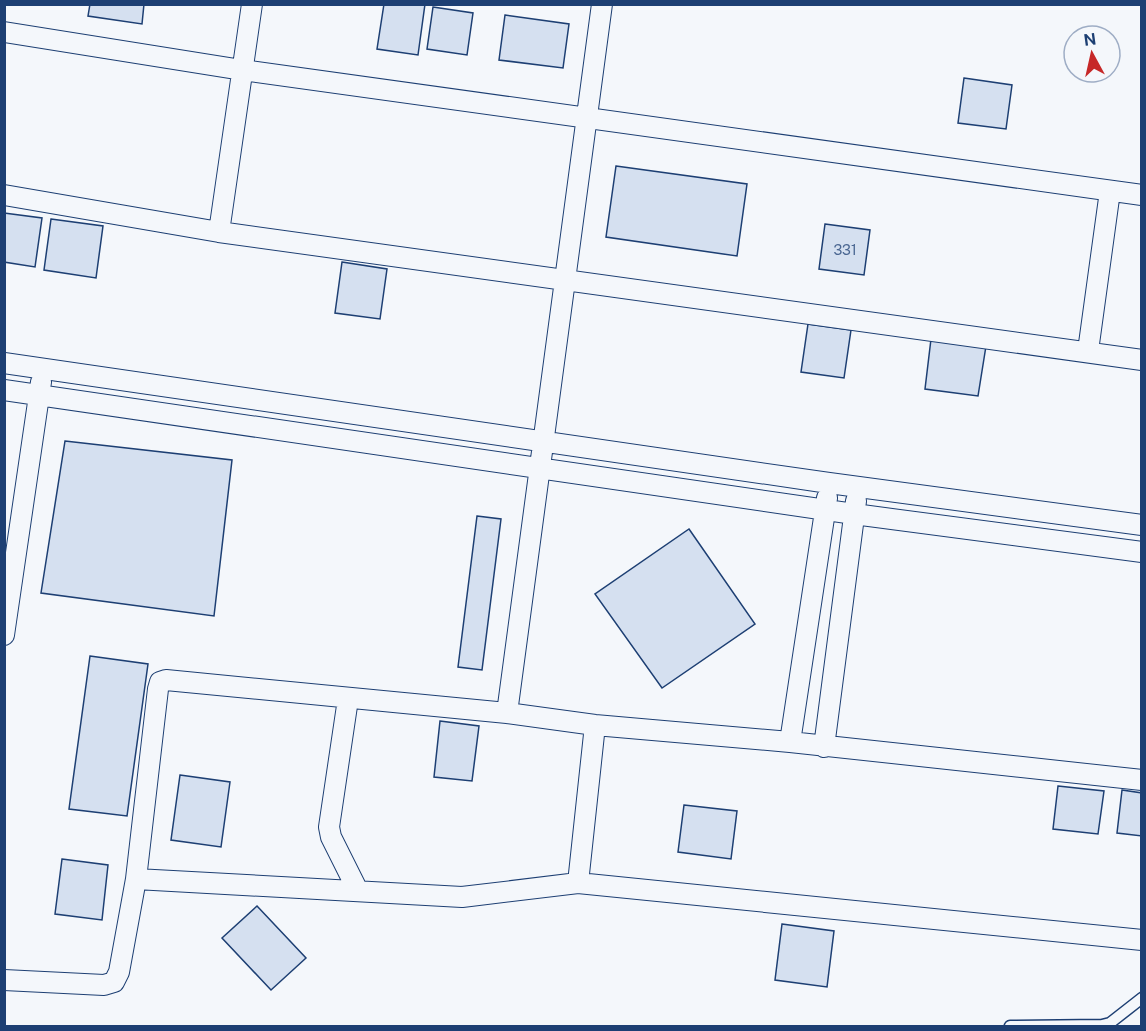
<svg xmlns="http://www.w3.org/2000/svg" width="1146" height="1031" viewBox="0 0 1146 1031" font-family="'Public Sans',sans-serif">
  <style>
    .building { fill: #d5e0f0; stroke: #1d3f73; stroke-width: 1.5 }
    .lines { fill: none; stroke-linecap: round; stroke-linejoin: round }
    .service-casing { stroke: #1d3f73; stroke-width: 13 }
    .minor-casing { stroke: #1d3f73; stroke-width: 22 }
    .service { stroke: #f4f7fb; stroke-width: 10 }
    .minor { stroke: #f4f7fb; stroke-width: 20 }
    .labels { text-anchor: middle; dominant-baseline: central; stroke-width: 4.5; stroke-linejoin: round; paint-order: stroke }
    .number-label { font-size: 14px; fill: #4b6792 }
  </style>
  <rect width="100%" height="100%" fill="#f4f7fb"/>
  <path class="building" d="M90,4H144L142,24L88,16Z
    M384,4H425L418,55L377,49Z
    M433,7L473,13L467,55L427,49Z
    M505,15L569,24L563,68L499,60Z
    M964,78L1012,85L1006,129L958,123Z
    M616,166L747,184L737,256L606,237Z
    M4,213L42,218L35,267L4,262Z
    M51,219L103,226L96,278L44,270Z
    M825,224L870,230L864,275L819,269Z
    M342,262L387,269L380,319L335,313Z
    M808,324L851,330L844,378L801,372Z
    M931,339L986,346L978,396L925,389Z
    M65,441L232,460L214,616L41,593Z
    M477,516L501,519L482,670L458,667Z
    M689,529L755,624L662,688L595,594Z
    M90,656L148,664L127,816L69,809Z
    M440,721L479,726L472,781L434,777Z
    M180,775L230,782L221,847L171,840Z
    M1058,786L1104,791L1098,834L1053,829Z
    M1122,790L1142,793V836L1117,833Z
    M684,805L737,811L731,859L678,852Z
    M62,859L108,865L102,920L55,914Z
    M257,906L306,958L271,990L222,938Z
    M782,924L834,931L827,987L775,980Z"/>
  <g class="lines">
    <defs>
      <path id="service" d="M1010,1026L1102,1025L1110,1023L1142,998"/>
      <path id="minor" d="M4,32L242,70L1142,195
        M4,195L219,232L1142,360
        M219,232L252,4
        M1088,351L1110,191
        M4,363L829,483L1142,525
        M4,390L854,514L1142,552
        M4,635L41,382
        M348,699L329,827L331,837L358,891
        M507,713L602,4
        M790,742L827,498
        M824,747L856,501
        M136,879L158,689L160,682L166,680L507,713L595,725L790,742L1142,780
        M578,883L595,725
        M4,980L104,985L114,982L119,972L136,879L462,897L578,883L1142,940"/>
    </defs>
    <use href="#service" class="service-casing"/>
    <use href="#minor" class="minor-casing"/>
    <use href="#service" class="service"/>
    <use href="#minor" class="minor"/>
  </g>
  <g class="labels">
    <g class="number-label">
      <text x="845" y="250">331</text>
    </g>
  </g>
  <rect width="1146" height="1031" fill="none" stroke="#1d3f73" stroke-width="12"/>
  <g transform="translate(1092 54) rotate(352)"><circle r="28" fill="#f4f7fb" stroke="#9eadc5" stroke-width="1.5"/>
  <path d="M0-4.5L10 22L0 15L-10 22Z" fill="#c62828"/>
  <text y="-9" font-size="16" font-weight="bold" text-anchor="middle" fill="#1d3f73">N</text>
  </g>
</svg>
